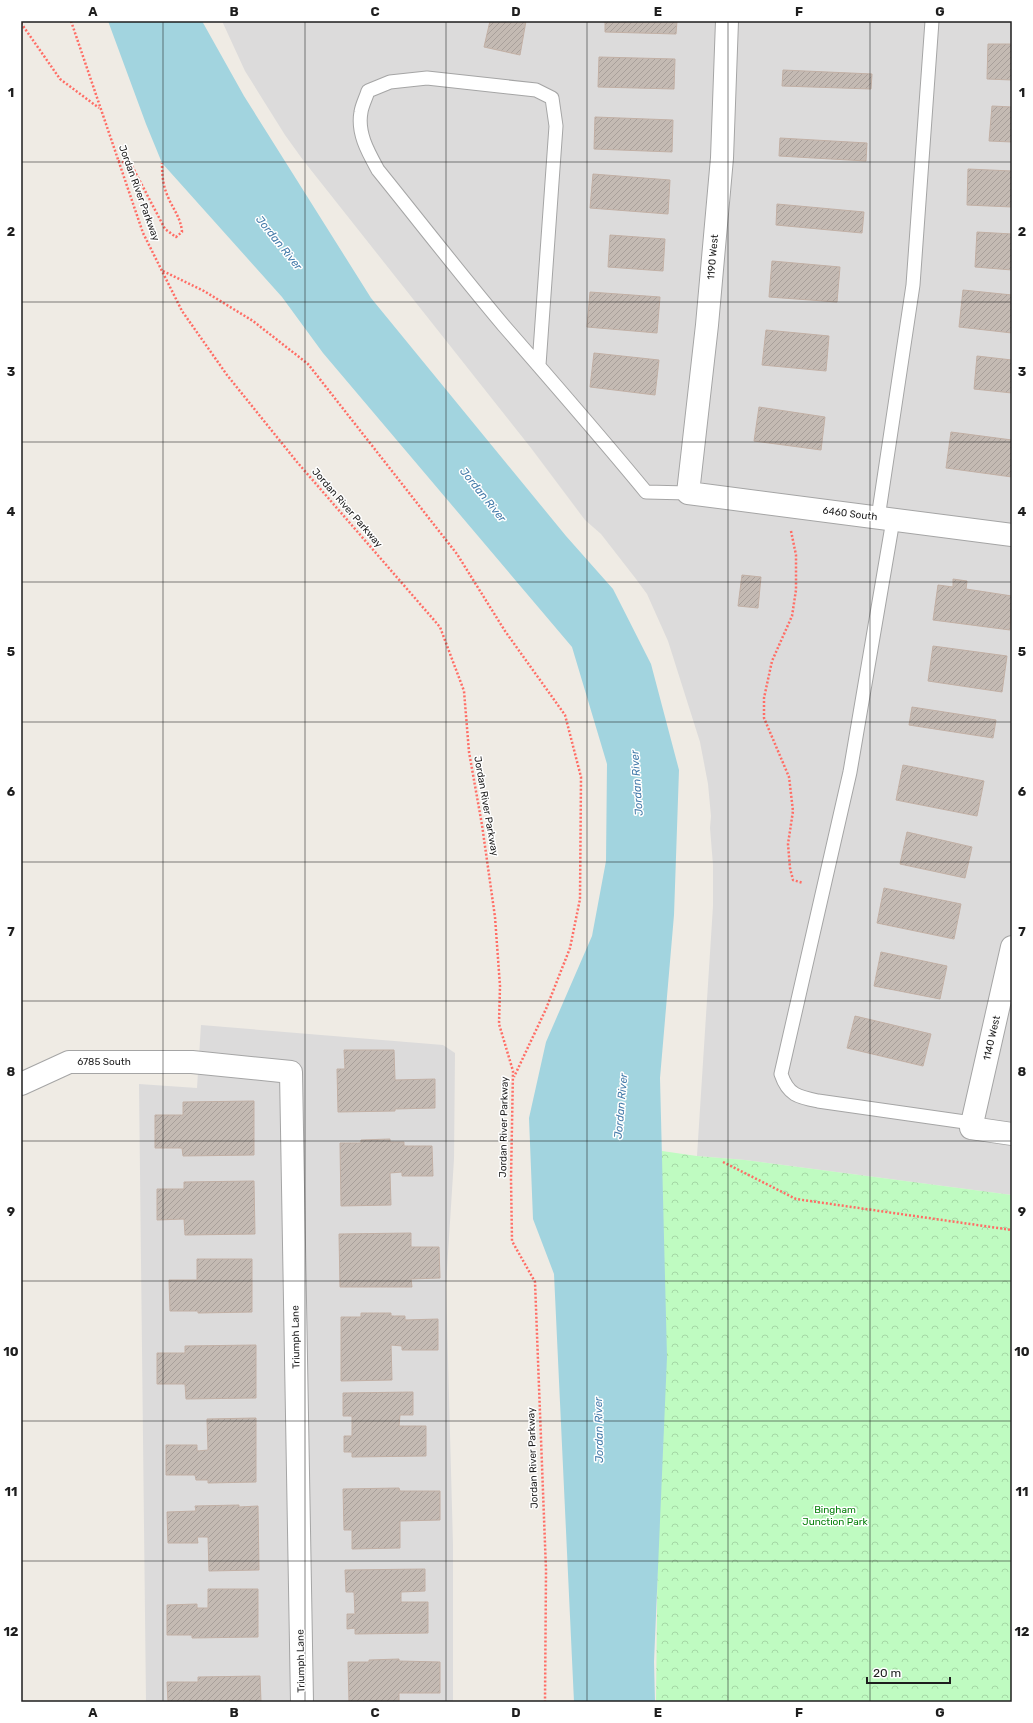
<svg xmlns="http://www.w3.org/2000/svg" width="1033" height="1723" viewBox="0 0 1033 1723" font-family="Rubik,sans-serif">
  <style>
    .residential { fill: #dcdbdb }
    .park { fill: url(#park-crowns) }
    .water { fill: #a2d4df }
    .building { fill: url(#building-hatch); stroke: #c2b0a5 }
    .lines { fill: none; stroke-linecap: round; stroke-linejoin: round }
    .service-casing { stroke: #a5a5a5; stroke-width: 15 }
    .minor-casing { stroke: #a5a5a5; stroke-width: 24 }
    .path { stroke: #ff6d65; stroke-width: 2.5; stroke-dasharray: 2 2; stroke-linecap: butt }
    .service { stroke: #fff; stroke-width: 13 }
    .minor { stroke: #fff; stroke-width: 22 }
    .grid { fill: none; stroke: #1e1e1e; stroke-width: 1; stroke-opacity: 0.55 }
    .labels { text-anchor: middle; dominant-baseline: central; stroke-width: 3; stroke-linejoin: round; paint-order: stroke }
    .street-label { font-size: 10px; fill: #1e1e1e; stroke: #fff }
    .park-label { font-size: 10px; fill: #07810b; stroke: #fff }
    .water-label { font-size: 11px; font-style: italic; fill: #447baa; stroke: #fff }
    .neatline { fill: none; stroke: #1e1e1e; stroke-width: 1.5 }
    .grid-label { font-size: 13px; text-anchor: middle; font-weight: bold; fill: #1e1e1e }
  </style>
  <defs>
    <pattern id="park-crowns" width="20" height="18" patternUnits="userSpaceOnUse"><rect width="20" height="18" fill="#bffbc1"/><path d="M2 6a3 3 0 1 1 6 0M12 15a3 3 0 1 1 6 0" fill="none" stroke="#a4d7a5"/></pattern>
    <pattern id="building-hatch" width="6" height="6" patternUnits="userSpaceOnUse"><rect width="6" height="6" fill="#c4bab3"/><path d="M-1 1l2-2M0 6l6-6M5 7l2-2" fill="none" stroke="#a89f9a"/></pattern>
  </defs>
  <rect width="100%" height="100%" fill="#efebe4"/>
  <path class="residential" d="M222,21H1012V1195L745,1160L697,1156L713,906V865L710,828L711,816L708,784L700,742L668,641L647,594L636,579L601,534L585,520L531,448L303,160L285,135L245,71Z
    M201,1025L443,1045L455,1053L454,1159L446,1285L453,1545V1702H146L139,1084L197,1088Z"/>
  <path class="park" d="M662,1151L697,1156L745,1160L1012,1195V1702H656Z"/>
  <path class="water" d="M108,21H202L244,96L371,298L566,536L613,589L651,664L679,770L674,915L660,1078L667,1357L654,1662L655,1702H574L554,1274L533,1219L529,1118L546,1042L592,936L606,861L607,764L572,647L323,353L282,297L162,163L146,124Z"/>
  <path class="building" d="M490,21H526L520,55L484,47Z
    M605,21H677L676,34L605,32Z
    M988,44H1012V80L987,79Z
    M599,57L675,59L674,89L598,87Z
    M783,70L872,74L871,89L782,86Z
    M992,106L1012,107V142L989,141Z
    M595,117L673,120L672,152L594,149Z
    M780,138L867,143L866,161L779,156Z
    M968,169L1012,171V207L967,205Z
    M593,174L670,180L668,214L590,208Z
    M777,204L864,212L862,233L776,225Z
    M977,232L1012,234V270L975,267Z
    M610,235L665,239L663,271L608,267Z
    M772,261L840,267L837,302L769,297Z
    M963,290L1012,295V333L959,327Z
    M590,292L660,297L657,333L587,327Z
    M766,330L829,336L826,371L762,365Z
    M594,353L659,360L655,395L590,387Z
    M977,356L1012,360V393L974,389Z
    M759,407L825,417L821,450L754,441Z
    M951,432L1012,440V477L946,468Z
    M742,575L761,577L758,608L738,606Z
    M953,579L967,581L966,589L1012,596L1010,630L933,620L938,585L953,587Z
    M933,646L1007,656L1002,692L928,681Z
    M912,707L996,720L993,738L909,725Z
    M903,765L984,781L977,816L896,800Z
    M907,832L972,847L965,878L900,864Z
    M884,888L961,904L954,939L877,923Z
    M881,952L947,966L940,999L874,986Z
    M855,1016L931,1034L923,1066L847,1048Z
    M344,1050H394L395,1080L435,1079V1108L395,1109V1111L338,1112L337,1069H345Z
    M254,1101V1155L183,1156L182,1148H155V1115H183V1102Z
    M390,1139V1142H404V1146H432L433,1176H402V1172L390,1173L391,1205L341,1206L340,1143H361V1140Z
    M254,1181L255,1234L185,1235L184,1219L157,1220V1189H184V1182Z
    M411,1233V1247H439L440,1278L411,1279L412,1287H340L339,1234Z
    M197,1259H252V1312L198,1313V1311H170L169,1280H197Z
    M361,1313H391V1316H405V1320L438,1319V1350H402V1346L391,1345L392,1380L341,1381V1317H361Z
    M256,1345V1398L186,1399L185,1384H157V1353H185V1346Z
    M413,1392V1415H400L399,1426H426V1456L352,1457V1452H344V1436H352V1416H343V1393Z
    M256,1418V1482L208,1483V1480H196L195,1475H166V1445H197V1451L208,1450L207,1419Z
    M399,1488L400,1491H440V1520L400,1521V1548L352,1549V1530H344L343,1489Z
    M239,1505V1507L258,1506L259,1570L209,1571L208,1537H197L198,1543H168L167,1512L196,1511L195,1506Z
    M425,1569V1591L401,1592V1602H428V1633L355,1634V1628L347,1629V1614H355L354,1592H346L345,1570Z
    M208,1589H258V1637L192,1638V1635H167V1605L197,1604V1608H208Z
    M399,1659V1661L440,1662V1693H399V1702H349L348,1662H369V1660Z
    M260,1676L261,1702H168L167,1682H198V1677Z"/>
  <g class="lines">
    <defs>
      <path id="service" d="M539,365L556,126L552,98L536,90L427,78L390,82L368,91C366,98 362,105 361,112C357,133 368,152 378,170C420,222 461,275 504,326C552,381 600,436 646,492L688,493
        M878,518L913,285L932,21
        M893,520L850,772L781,1074C788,1095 798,1097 818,1101L972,1123"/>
      <path id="minor" d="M727,21L722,158L707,325L688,493L1012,535
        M1012,947L971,1128L1012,1134
        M21,1084L69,1062H192L291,1072L302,1702"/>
    </defs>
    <use href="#service" class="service-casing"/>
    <use href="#minor" class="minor-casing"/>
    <path class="path" d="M71,21L143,233L182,311L227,375L297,462L440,627L464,691L469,752L482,825L495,917L500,986L499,1024L513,1071L511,1179L512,1241L535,1282L546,1570L545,1702
      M21,23L60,79L99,108
      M118,161L131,164L165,229L176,237L182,232C181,218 173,209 168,197C163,186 162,175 162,163
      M163,271L204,291L253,321L308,364L457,554L505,631L565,715L581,777L580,899L570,948L546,1009L514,1077
      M791,531L796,555V590L792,616L772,661L764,698V718L789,777L793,811L788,844L790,868L793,880L803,883
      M723,1162L796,1199L1012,1230"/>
    <use href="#service" class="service"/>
    <use href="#minor" class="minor"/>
  </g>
  <path class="grid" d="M163,21V1702M305,21V1702M446,21V1702M587,21V1702M728,21V1702M870,21V1702M21,162H1012M21,302H1012M21,442H1012M21,582H1012M21,722H1012M21,862H1012M21,1001H1012M21,1141H1012M21,1281H1012M21,1421H1012M21,1561H1012"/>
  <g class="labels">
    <g class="street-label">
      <text transform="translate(139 193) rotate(70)">Jordan River Parkway</text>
      <text transform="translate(713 257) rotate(-85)">1190 West</text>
      <text transform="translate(347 508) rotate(49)">Jordan River Parkway</text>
      <text transform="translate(850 514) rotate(7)">6460 South</text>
      <text transform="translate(486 806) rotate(80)">Jordan River Parkway</text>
      <text transform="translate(992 1038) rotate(-77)">1140 West</text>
      <text x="104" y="1062">6785 South</text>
      <text transform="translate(504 1127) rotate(-89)">Jordan River Parkway</text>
      <text transform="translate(296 1337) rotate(-91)">Triumph Lane</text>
      <text transform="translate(533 1458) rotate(-92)">Jordan River Parkway</text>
      <text transform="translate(301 1661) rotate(-91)">Triumph Lane</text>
    </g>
    <g class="park-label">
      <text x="835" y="1510">Bingham<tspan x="835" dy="12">Junction Park</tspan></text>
    </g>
    <g class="water-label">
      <text transform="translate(279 243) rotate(51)">Jordan River</text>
      <text transform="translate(483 495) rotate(51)">Jordan River</text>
      <text transform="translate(637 783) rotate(-94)">Jordan River</text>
      <text transform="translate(621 1106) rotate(-85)">Jordan River</text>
      <text transform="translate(599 1430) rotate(-91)">Jordan River</text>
    </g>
  </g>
  <rect width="1033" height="1723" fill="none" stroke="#ffffff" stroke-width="44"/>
  <path d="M867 1677v6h83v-6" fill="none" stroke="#1e1e1e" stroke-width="2"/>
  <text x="873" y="1677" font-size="12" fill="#1e1e1e" stroke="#ffffff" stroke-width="3" paint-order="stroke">20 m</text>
  <rect x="22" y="22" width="989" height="1679" class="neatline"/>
  <g class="grid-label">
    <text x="93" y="16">A</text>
    <text x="234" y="16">B</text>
    <text x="375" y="16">C</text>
    <text x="516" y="16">D</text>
    <text x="658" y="16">E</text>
    <text x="799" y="16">F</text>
    <text x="940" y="16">G</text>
    <text x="11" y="97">1</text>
    <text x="1022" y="97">1</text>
    <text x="11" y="236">2</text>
    <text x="1022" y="236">2</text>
    <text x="11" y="376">3</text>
    <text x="1022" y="376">3</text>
    <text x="11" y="516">4</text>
    <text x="1022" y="516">4</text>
    <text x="11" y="656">5</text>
    <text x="1022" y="656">5</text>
    <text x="11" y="796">6</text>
    <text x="1022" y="796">6</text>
    <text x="11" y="936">7</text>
    <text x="1022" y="936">7</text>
    <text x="11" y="1076">8</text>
    <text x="1022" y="1076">8</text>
    <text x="11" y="1216">9</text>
    <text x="1022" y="1216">9</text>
    <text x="11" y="1356">10</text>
    <text x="1022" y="1356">10</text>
    <text x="11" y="1496">11</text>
    <text x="1022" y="1496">11</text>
    <text x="11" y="1636">12</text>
    <text x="1022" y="1636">12</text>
    <text x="93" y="1717">A</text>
    <text x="234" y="1717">B</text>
    <text x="375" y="1717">C</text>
    <text x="516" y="1717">D</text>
    <text x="658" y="1717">E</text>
    <text x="799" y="1717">F</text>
    <text x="940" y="1717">G</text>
  </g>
</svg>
